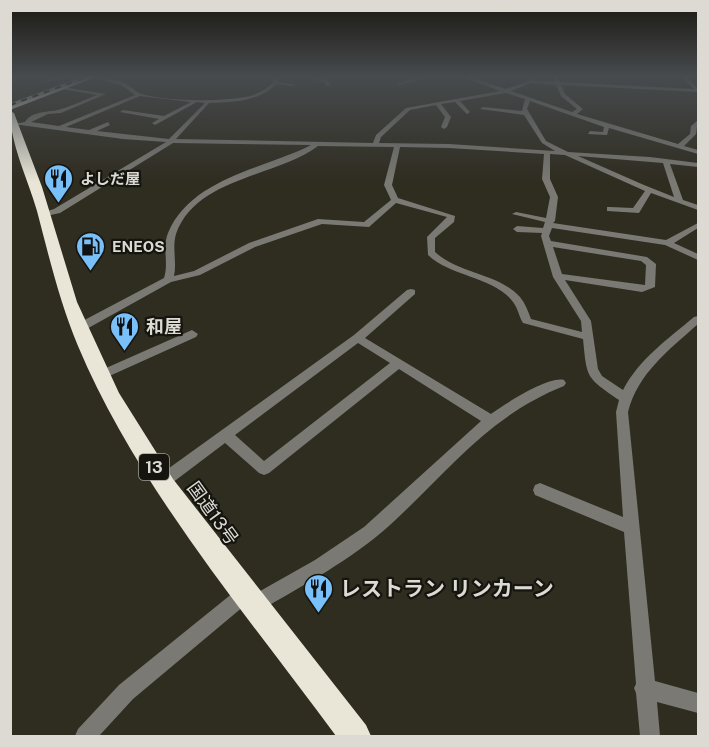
<svg xmlns="http://www.w3.org/2000/svg" width="709" height="747" viewBox="0 0 709 747" font-family="'Public Sans','Noto Sans JP',sans-serif">
  <style>
    .lines { fill: none; stroke-linecap: round; stroke-linejoin: round }
    .street { fill: #7a7973; fill-rule: evenodd }
    .primary { fill: #cac7bb; fill-rule: evenodd }
    .highway { fill: #e9e5d7; fill-rule: evenodd }
    .rail-casing { stroke: #a4a299; stroke-width: 3 }
    .rail { stroke: #15140f; stroke-width: 2; stroke-dasharray: 6; stroke-linecap: butt }
    .labels { text-anchor: middle; dominant-baseline: central; stroke-width: 4.5; stroke-linejoin: round; paint-order: stroke }
    .far-poi-label { font-size: 15px; font-weight: bold; fill: #dcdad3; stroke: #15140f; text-anchor: start }
    .shield { fill: #15140f; stroke: #a09f98; stroke-width: 1.5 }
    .shield-label { font-size: 16px; font-weight: bold; fill: #dcdad3 }
    .poi-label { font-size: 18px; font-weight: bold; fill: #dcdad3; stroke: #15140f; text-anchor: start }
    .street-label { font-size: 18px; fill: #dcdad3; stroke: #15140f }
    .near-poi-label { font-size: 21px; font-weight: bold; fill: #dcdad3; stroke: #15140f; text-anchor: start }
  </style>
  <rect width="100%" height="100%" fill="#2f2c20"/>
  <g class="lines">
    <path class="street" d="M56,77H63L48,82L46,81Z
      M92,77C104,77 117,79 128,85C132,87 135,91 139,93C164,102 224,102 250,96C260,93 266,89 274,82L272,79L281,77L277,80L278,82L295,85L293,86L276,84C259,102 232,102 209,103L176,139L373,143L376,135L406,108L500,91L463,77H469L506,89L529,81L528,77H532L533,81L555,82L554,78L557,77L560,82L694,89L682,77H687L698,89V92L561,85L565,94L583,109L577,114L678,144L690,134L691,126L698,120L696,134L684,146L698,150V154L609,128L607,135L588,134L590,131L603,132L604,127L530,101L527,109L546,141L568,152L650,157L698,163V167L670,164L683,200L698,205V210L651,193L639,213L607,211V207H610L633,208L645,191L565,155L550,154V179L558,197L555,221L553,223L666,240L698,223V228L674,243L698,254V260L665,245L552,228L549,236L551,241L647,257L656,264L655,287L642,292L565,280L591,321L598,369L602,376L623,390C639,359 668,339 694,317L698,316V324C669,350 638,373 628,412L655,681L698,693V713L657,702L660,736H640L636,693L634,688L636,684L624,532L535,495L533,490L535,485L540,483L623,517L616,412L619,400C586,377 587,379 583,339L523,323C519,317 518,308 513,302C495,277 451,277 428,255L427,237L447,217L396,203L369,227L322,224L255,247L200,275L171,282L83,331H75L74,328L75,325L164,278C169,263 162,247 168,233C191,178 264,169 311,145L173,143L60,213L41,217V213L54,209L166,142L123,139L13,124L25,122C32,110 49,113 61,109C73,106 85,99 97,95L61,89L63,87L106,94L61,113L48,114L31,122L59,126L135,95L121,85ZM531,83L556,85L561,96L577,109L572,112L511,91ZM506,93L525,99L522,111L483,107L480,109L524,115L542,143L555,151L449,144L379,143L381,137L410,110L436,105L445,117L441,127L444,129L447,127L451,117L441,104L455,102L467,114L470,112L460,101ZM140,96L191,102L164,116L123,110L120,112L159,119L152,123L155,125L197,102L205,103L169,139L97,131L110,125L108,122L89,130L66,127ZM318,146L394,147L384,185L391,200L364,222L318,219L249,243L194,271L174,276C177,262 172,248 176,234C196,177 277,177 318,146ZM400,147L449,148L544,154L542,179L550,197L546,218L516,212L512,214L545,222L543,228L517,226L513,229L517,232L542,233L541,236L553,277L581,321L582,332L531,319C528,311 525,303 520,297C498,273 459,274 435,252V238L454,222L455,216L398,198L392,185ZM578,156L663,163L674,197L644,185ZM553,247L641,261L646,265L645,285L562,274Z
      M304,77L328,80L331,85L327,86L324,82Z
      M420,77H427L399,85L397,84Z
      M411,289L415,290V294L365,338L491,414C505,404 548,376 564,380L566,383L564,386C488,416 448,472 390,525C351,560 304,585 259,611L253,614L247,611L244,606L133,699L99,736H75L78,729L119,685L239,588L245,585L251,588L253,595L315,560L364,527L481,421L399,369L269,473L264,475L259,473L225,443L168,486L163,487L158,486L156,481L158,476L354,335L407,290ZM358,343L390,363L264,461L235,435Z
      M192,330L198,334L196,337L105,378L101,379L95,375L97,372Z"/>
    <path class="primary" d="M88,77H96L10,110V106Z"/>
    <path class="highway" d="M10,111L14,113L42,187L77,302L119,393L173,479L366,725L371,736H336C247,615 136,485 78,346C60,303 49,257 37,211C28,179 10,144 10,111Z"/>
    <defs>
      <path id="rail" d="M10,105L87,77"/>
    </defs>
    <use href="#rail" class="rail-casing"/>
    <use href="#rail" class="rail"/>
  </g>
  <linearGradient id="sky" x2="0" y2="1"><stop stop-color="#1a1812"/><stop offset="0.42" stop-color="#474b4e"/><stop offset="1" stop-color="#474b4e" stop-opacity="0"/></linearGradient>
  <rect width="709" height="182" fill="url(#sky)"/>
  <defs>
    <symbol id="restaurant-pin" viewBox="-11 -11 22 30"><path d="M0 17L-7.5 6A9.5 9.5 0 1 1 7.5 6Z" fill="#79bff8" stroke="#15140f"/><path d="M-5-6h1v4h1v-4h1v4h1v-4h1v5L-1.5 .5V6h-2V.5L-5-1ZM5-6V6H3V1.5H1.5Q1.5-4 5-6Z" fill="#111"/></symbol>
    <symbol id="fuel-pin" viewBox="-11 -11 22 30"><path d="M0 17L-7.5 6A9.5 9.5 0 1 1 7.5 6Z" fill="#79bff8" stroke="#15140f"/><path d="M-5.5-6h7V0h2V4h1.3V-2.5L3-4.5l.8-.8L6-3V5H2.5V1h-1V6h-7ZM-4.2-4.7v3.2H.2V-4.7Z" fill="#111"/></symbol>
  </defs>
  <g fill-rule="evenodd">
    <use href="#restaurant-pin" x="42" y="162" width="33" height="45"/>
    <use href="#fuel-pin" x="74" y="230" width="33" height="45"/>
    <use href="#restaurant-pin" x="108" y="310" width="33" height="45"/>
    <use href="#restaurant-pin" x="302" y="572" width="33" height="45"/>
  </g>
  <g class="labels">
    <g class="far-poi-label">
      <text x="80" y="178">よしだ屋</text>
      <text x="112" y="246">ENEOS</text>
    </g>
    <rect class="shield" x="139" y="454" width="30" height="26" rx="4.5"/>
    <g class="shield-label">
      <text x="154" y="467">13</text>
    </g>
    <g class="poi-label">
      <text x="146" y="326">和屋</text>
    </g>
    <g class="street-label">
      <text transform="translate(213 513) rotate(54)">国道13号</text>
    </g>
    <g class="near-poi-label">
      <text x="340" y="588">レストラン リンカーン</text>
    </g>
  </g>
  <rect width="709" height="747" fill="none" stroke="#dcdad3" stroke-width="24"/>
</svg>
